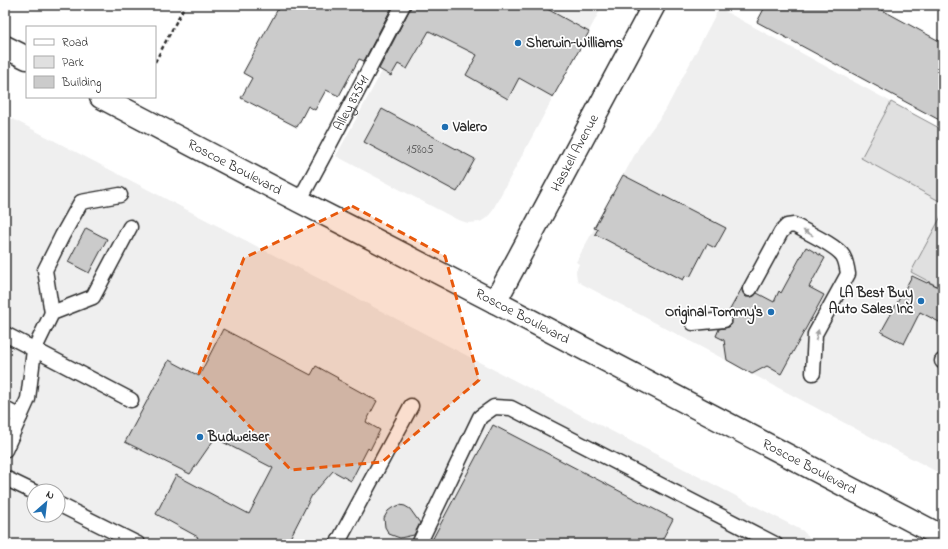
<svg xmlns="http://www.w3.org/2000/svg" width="948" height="549" viewBox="0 0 948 549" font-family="'Indie Flower',sans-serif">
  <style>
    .built { fill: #efefef; fill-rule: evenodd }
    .green { fill: #e0e0e0; stroke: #868686 }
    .building { fill: #cbcbcb; stroke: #2b2b2b }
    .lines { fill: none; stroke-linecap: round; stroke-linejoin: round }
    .service-casing { stroke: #2b2b2b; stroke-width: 17 }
    .secondary-casing { stroke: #2b2b2b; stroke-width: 25 }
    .primary-casing { stroke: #2b2b2b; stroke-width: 25 }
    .path { stroke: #2b2b2b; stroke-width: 2.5; stroke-dasharray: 4 3; stroke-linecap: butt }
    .service { stroke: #fff; stroke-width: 14 }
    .secondary { stroke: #fff; stroke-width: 22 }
    .primary { stroke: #fff; stroke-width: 22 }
    .oneway { fill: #a0a0a0 }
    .marked { fill: #e8590c; fill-opacity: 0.2; stroke: #e8590c; stroke-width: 3; stroke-dasharray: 8 5; stroke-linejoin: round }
    .poi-dot { fill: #1f6fb2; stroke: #fff; stroke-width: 1.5 }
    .labels { text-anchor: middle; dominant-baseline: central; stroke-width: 3.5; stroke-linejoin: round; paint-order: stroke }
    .number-label { font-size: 12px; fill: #535353 }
    .poi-label { font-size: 14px; font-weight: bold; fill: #2b2b2b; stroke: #fff; text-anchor: start }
    .street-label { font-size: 14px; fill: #2b2b2b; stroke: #fff }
  </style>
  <rect width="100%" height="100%" fill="#fff"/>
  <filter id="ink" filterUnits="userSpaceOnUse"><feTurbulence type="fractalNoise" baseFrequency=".025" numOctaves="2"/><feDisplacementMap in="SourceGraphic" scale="8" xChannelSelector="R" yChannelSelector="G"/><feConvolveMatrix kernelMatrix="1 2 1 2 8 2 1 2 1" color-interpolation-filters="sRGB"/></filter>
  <g filter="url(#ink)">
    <path class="built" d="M418,5H603L491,213L485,219L480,222L468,223L458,220L336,156Z
      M719,8L891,102L861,158L943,203V213L911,272L943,289V475L582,284L577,280L576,271L579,264L576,262L640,145L665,111Z
      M5,115L803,531L816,544H5ZM34,491H58V515H34Z"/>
    <path class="green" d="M891,102L943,130V203L861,158Z
      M943,213V289L911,272Z"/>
    <path class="building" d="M280,5H393L364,61L359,59L339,96L326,90L315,110L308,106L297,127L241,98L252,78L243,73Z
      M411,5H540L589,32L553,97L519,78L508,99L466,75L477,55L429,31L407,69L398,64L391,76L379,69L410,9Z
      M766,5H873L943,43V122L757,22Z
      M382,109L475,159L457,192L364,142Z
      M623,175L726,228L715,248L707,244L690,277L686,275L683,280L595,234L598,229L594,228Z
      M86,228L107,239L89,273L68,262Z
      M806,247L825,258L809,287L824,295L781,374L767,366L752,374L727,360L724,340L716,336L719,329L729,327L732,324V319L731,315L728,313L742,288L743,293L746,297H750L754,296L757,293L774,302L779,291L781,293Z
      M912,276L927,283L928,282L943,289V324L920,312L904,344L881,332Z
      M223,329L311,375L316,366L338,378L337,379L377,401L366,422L380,430L370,450L368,448L351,481L333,471L312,495L287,544H194L198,537L156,514L176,475L249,514L273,468L215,438L190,474L125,442L169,360L199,376Z
      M493,425L673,519L660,544H430Z
      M400,505L405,506L410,509L420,523L414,535L400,538L397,537L389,534L385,527L384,518L388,511L392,508Z"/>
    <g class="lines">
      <defs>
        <g id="service">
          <path id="s1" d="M299,201C335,136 368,70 403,5"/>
          <path d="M750,289L781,232L787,226L794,225C806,232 836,245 843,256C846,261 847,267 848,274L815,334L813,373"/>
          <path d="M52,313L45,270L62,236L81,202L120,195"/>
          <path d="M693,323L724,320"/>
          <path d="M5,334L131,400"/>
          <path d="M942,361L943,362"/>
          <path d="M5,409L20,417"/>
          <path d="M5,450L28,399L34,350L52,313L93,297L130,227"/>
          <path d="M5,478L34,492"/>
          <path d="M58,504L138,544"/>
          <path d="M337,544L411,406"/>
          <path d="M419,544L480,417L494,407L511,408L775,544"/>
        </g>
        <g id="secondary">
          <path id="s2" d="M495,302L654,5"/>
        </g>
        <g id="primary">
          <path d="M5,47L27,58"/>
          <path id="s3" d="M101,97L299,201L350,227L495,302L943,537"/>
        </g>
      </defs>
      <use href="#service" class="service-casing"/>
      <use href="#secondary" class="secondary-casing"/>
      <use href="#primary" class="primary-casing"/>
      <path class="path" d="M155,62L185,5"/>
      <use href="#service" class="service"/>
      <use href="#secondary" class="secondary"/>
      <use href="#primary" class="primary"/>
    </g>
    <defs><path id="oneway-solid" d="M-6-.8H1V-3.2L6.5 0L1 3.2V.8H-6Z"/></defs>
    <g class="oneway">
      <use href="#oneway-solid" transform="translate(808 233) rotate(-151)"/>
      <use href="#oneway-solid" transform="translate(817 335) rotate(-75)"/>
    </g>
  </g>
  <path class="marked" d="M352,206L445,256L479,380L382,462L291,470L199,373L244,258Z"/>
  <g class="poi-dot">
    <circle cx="518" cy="43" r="4"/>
    <circle cx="445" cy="127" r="4"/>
    <circle cx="921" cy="301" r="4"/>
    <circle cx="771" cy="312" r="4"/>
    <circle cx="200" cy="437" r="4"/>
  </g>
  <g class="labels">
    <g class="number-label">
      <text x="420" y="150">15805</text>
    </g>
    <g class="poi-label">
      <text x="526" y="43">Sherwin-Williams</text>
      <text x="453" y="127">Valero</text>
      <text x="913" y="293" text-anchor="end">LA Best Buy<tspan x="913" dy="16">Auto Sales Inc</tspan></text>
      <text x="763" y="312" text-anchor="end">Original Tommy's</text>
      <text x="208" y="437">Budweiser</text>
    </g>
    <g class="street-label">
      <text stroke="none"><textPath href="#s1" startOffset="111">Alley 87541</textPath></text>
      <text stroke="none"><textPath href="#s2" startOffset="169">Haskell Avenue</textPath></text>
      <text stroke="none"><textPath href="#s3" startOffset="151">Roscoe Boulevard</textPath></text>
      <text stroke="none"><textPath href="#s3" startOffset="475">Roscoe Boulevard</textPath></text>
      <text stroke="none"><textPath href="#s3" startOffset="799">Roscoe Boulevard</textPath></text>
    </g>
  </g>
  <rect width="948" height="549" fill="none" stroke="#fff" stroke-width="20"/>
  <rect x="10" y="10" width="928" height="529" fill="none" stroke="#2b2b2b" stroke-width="1.5" filter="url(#ink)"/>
  <rect x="26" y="26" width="130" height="72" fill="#ffffff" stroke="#aaaaaa"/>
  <rect x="34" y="39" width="20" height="6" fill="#ffffff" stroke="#aaaaaa"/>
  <text x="62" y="46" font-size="12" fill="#2b2b2b">Road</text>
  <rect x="34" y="56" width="20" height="12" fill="#e0e0e0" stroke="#aaaaaa"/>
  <text x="62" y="66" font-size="12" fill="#2b2b2b">Park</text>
  <rect x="34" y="76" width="20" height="12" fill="#cbcbcb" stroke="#aaaaaa"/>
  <text x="62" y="86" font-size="12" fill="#2b2b2b">Building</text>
  <g transform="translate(46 503) rotate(28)"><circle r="19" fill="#ffffff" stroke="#aaaaaa"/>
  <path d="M0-3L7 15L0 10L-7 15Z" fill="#1f6fb2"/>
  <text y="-6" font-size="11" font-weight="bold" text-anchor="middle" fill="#2b2b2b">N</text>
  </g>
</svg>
